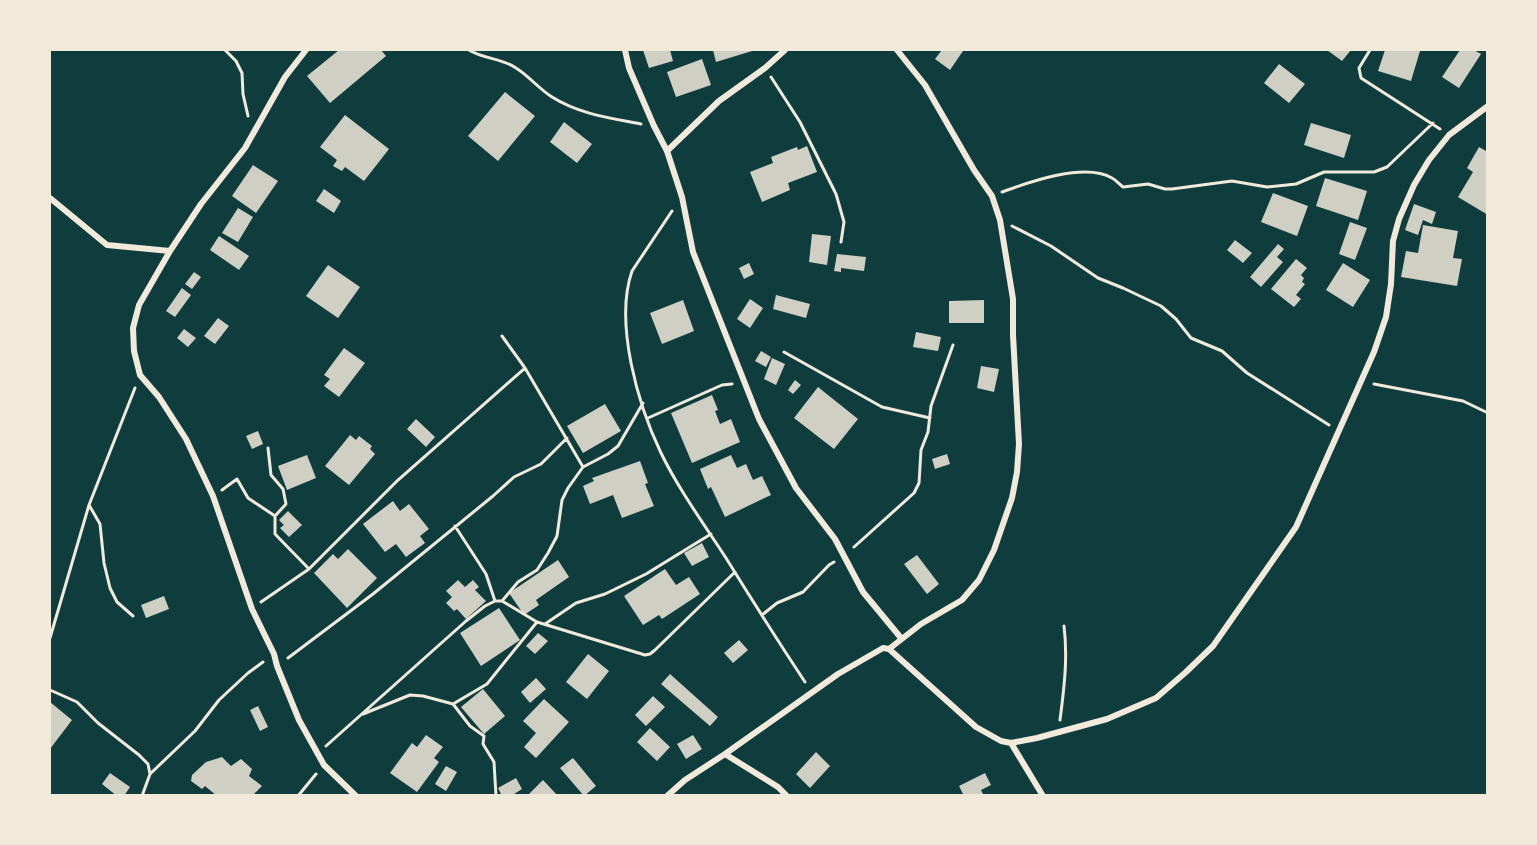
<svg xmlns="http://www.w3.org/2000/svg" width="1537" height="845" viewBox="0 0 1537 845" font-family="'Fira Sans',sans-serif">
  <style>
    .building { fill: #cfcfc3 }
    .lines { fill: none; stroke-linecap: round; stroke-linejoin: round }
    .path { stroke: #f1e9da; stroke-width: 3 }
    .minor { stroke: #f1e9da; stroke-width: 6 }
  </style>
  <rect width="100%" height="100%" fill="#0f3d3e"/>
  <path class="building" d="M339,50H381L386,56L330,103L307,76Z
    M643,50H670L673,61L649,68Z
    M713,50H751L752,51L716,62Z
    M942,50H960L963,51L950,70L935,59Z
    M1327,50H1351L1342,61Z
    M1385,50L1420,51L1411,81L1378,71Z
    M1460,50H1474L1481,54L1459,88L1442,77Z
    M702,59L711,85L676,97L667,72Z
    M1279,64L1305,84L1289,103L1264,83Z
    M505,92L535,116L498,161L468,136Z
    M345,115L389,149L364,181L345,167L342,171L333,166L337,160L320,147Z
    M564,122L592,144L577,163L550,142Z
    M1311,123L1351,135L1344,158L1304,145Z
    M807,146L817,172L788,183L790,190L762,202L750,172L773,163L771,157L797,147L798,150Z
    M1479,147L1488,152V215L1458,197L1473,172L1467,168Z
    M253,165L278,181L256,213L232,196Z
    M1325,178L1367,191L1358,220L1316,206Z
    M324,189L341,201L334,213L316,201Z
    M1273,193L1308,206L1297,236L1261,222Z
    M1414,204L1436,212L1432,224L1423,220L1418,235L1405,230Z
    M238,208L253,217L238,242L222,233Z
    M1350,222L1367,228L1355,260L1339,254Z
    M1423,225L1458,231L1453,258L1462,259L1457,286L1401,277L1406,251L1418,253Z
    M812,234L831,236L827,265L809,262Z
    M219,236L249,256L239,270L210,250Z
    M1235,240L1252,253L1243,263L1227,250Z
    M1278,244L1284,249L1277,257L1283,262L1261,287L1250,277Z
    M837,254L866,257L864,271L841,268V272L834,271Z
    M1296,259L1307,268L1301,275L1304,278L1302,282L1305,284L1296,295L1301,299L1294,307L1271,289Z
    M749,263L754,274L744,279L739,268Z
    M1343,263L1370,280L1353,307L1326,290Z
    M328,265L360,287L338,318L306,296Z
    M194,272L201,277L192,289L185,284Z
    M182,288L191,295L175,317L166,311Z
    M776,295L810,304L806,318L773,309Z
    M750,299L763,308L750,328L737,319Z
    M683,300L694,331L662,344L650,313Z
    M984,300V323H949V301Z
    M218,318L229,326L215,344L204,336Z
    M184,329L196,338L188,347L177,338Z
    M916,332L941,337L938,351L913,347Z
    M344,348L365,363L339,397L324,386L330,379L324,375Z
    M761,351L771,357L766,367L755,361Z
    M772,358L785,364L776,385L764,379Z
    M981,366L999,369L994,392L977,388Z
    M795,380L801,385L793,394L788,390Z
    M818,387L858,419L834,449L794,418Z
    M712,395L718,410L715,411L720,424L731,419L740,442L692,463L671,413Z
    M605,404L621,431L583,453L567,426Z
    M416,419L435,437L426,447L407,429Z
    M258,431L263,444L252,449L246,436Z
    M350,435L356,440L359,436L372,446L370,449L375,454L349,485L325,466Z
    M947,454L950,464L935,469L932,459Z
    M307,455L316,478L287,490L278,466Z
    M731,455L737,468L746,464L753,480L762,476L771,495L725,517L711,487L708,489L700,469Z
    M640,461L648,483L645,484L654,506L622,518L613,495L590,504L583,486L594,481L592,478Z
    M393,501L400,511L409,504L429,529L420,536L425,543L406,557L396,544L385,552L363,524Z
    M288,511L302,525L289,537L280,528L284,525L279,520Z
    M702,543L709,557L692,566L684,553Z
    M348,549L377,578L347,608L314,573L333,554L338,559Z
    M917,555L939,584L927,594L904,564Z
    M558,560L569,577L536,600L539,605L524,615L509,593Z
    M665,569L676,585L689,577L700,594L662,619L659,615L643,625L624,596Z
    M458,580L465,587L473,580L479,587L475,590L486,601L466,619L457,609L454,611L446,603L452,597L446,591Z
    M164,596L169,609L146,618L141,605Z
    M499,608L520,640L481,666L460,633Z
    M538,633L548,641L535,654L526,646Z
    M739,640L748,650L733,663L724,653Z
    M588,654L609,671L587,699L566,682Z
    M670,674L718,717L710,726L661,684Z
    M536,678L546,689L530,703L521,692Z
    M483,689L505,716L484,734L461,707Z
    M653,696L665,707L646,726L635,715Z
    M544,699L569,722L536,758L524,747L536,733L523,721Z
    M50,702L72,720L50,749Z
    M258,706L268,727L260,731L250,710Z
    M650,728L670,747L657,761L637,742Z
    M426,735L443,747L434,758L439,762L417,792L390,773L412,743L417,747Z
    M693,735L702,749L686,759L677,744Z
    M816,752L830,766L810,788L796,774Z
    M222,757L231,766L241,759L252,769L249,776L262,786L252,796H217L205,786L202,789L191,781L192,775L206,762Z
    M573,758L596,786L584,796L560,768Z
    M446,766L457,772L446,791L435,784Z
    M110,773L130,787L124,796H117L102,784Z
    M985,773L991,785L981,790L984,796H964L959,786Z
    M516,778L522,789L511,796H502L498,788Z
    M543,780L558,796H527Z"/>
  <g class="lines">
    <path class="path" d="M225,50L236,61L242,73L243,94L248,116
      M469,50C483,59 502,58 516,68C529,76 539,89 552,97C579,114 610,118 641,124
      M1370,50L1359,68L1361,78L1440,129
      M771,77L800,122L836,194L844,222L841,242
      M1002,192C1029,182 1085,162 1112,178C1116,180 1119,184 1123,187L1148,184L1165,189H1172L1232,181L1267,187L1296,184L1324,172H1374L1387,167L1433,123
      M672,211L632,271C614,323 638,405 661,453C679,490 704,524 726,558C752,600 778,641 805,682
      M1012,226L1051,246L1098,278L1123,288L1161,306L1176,319L1191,338L1222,351L1247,373L1329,425
      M502,336L525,368L583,467
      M784,352L882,407L930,418
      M1374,384L1463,401L1488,413
      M648,418L722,385L732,384
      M268,448L271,475L283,489L286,504L275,516
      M222,490L237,479L248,498L275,516V534L309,569
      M89,505L100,524L104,563L110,588L117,602L133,616
      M455,526L486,574L495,601
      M854,547L914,493L919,483L921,450L928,432L931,406L953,345
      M502,601L518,582L537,570L548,553L557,536L562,500L568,488L583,467L608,454L618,446L643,403
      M261,602L309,569L398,480L525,368
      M762,615L777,603L803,592L829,565L834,562
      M545,624L576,603L605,594L646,574L711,534
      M50,638L89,505L135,388
      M288,658L373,594L493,496L514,477L541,464L567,438
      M50,690L77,702L98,723L139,755L148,764L150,774L142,796
      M453,704L487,684L537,622
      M363,714L410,695L423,696L453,704L470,726L484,736L483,744L494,762L496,796
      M1060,720C1064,689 1068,658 1064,626
      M326,746L466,621L485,606L495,601H502L537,622L645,655L650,654L655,650L735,572
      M150,774L195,731L219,700L248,673L263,662
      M298,796L316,774"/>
    <path class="minor" d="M306,50L285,77L245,148L201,204L170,251L139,305L133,328L134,351L140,375L159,397L186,439L213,496L252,609L274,654L277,666L299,720L324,765L356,796
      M625,50L629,68L654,126L667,151L682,197L693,252L759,419L796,488L835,539L863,592L901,638
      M667,151L719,101L765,68L785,50
      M50,198L107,245L170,251
      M889,649L921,624L962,600L979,580L994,550L1012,498L1017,472L1019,444L1013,335V299L1000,220L992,196L974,170L925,85L897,50
      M1011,743L1043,796
      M725,754L778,787L787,796
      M667,796L685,780L725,754L838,674L883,648L889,649L976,727L1001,741L1011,743L1037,738L1107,719L1156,698L1186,672L1213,646L1296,527L1374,352L1386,317L1391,284L1393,241L1399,219L1414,185L1429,160L1449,135L1488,106"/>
  </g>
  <rect width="1537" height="845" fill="none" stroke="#f1e9da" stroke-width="102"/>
</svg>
